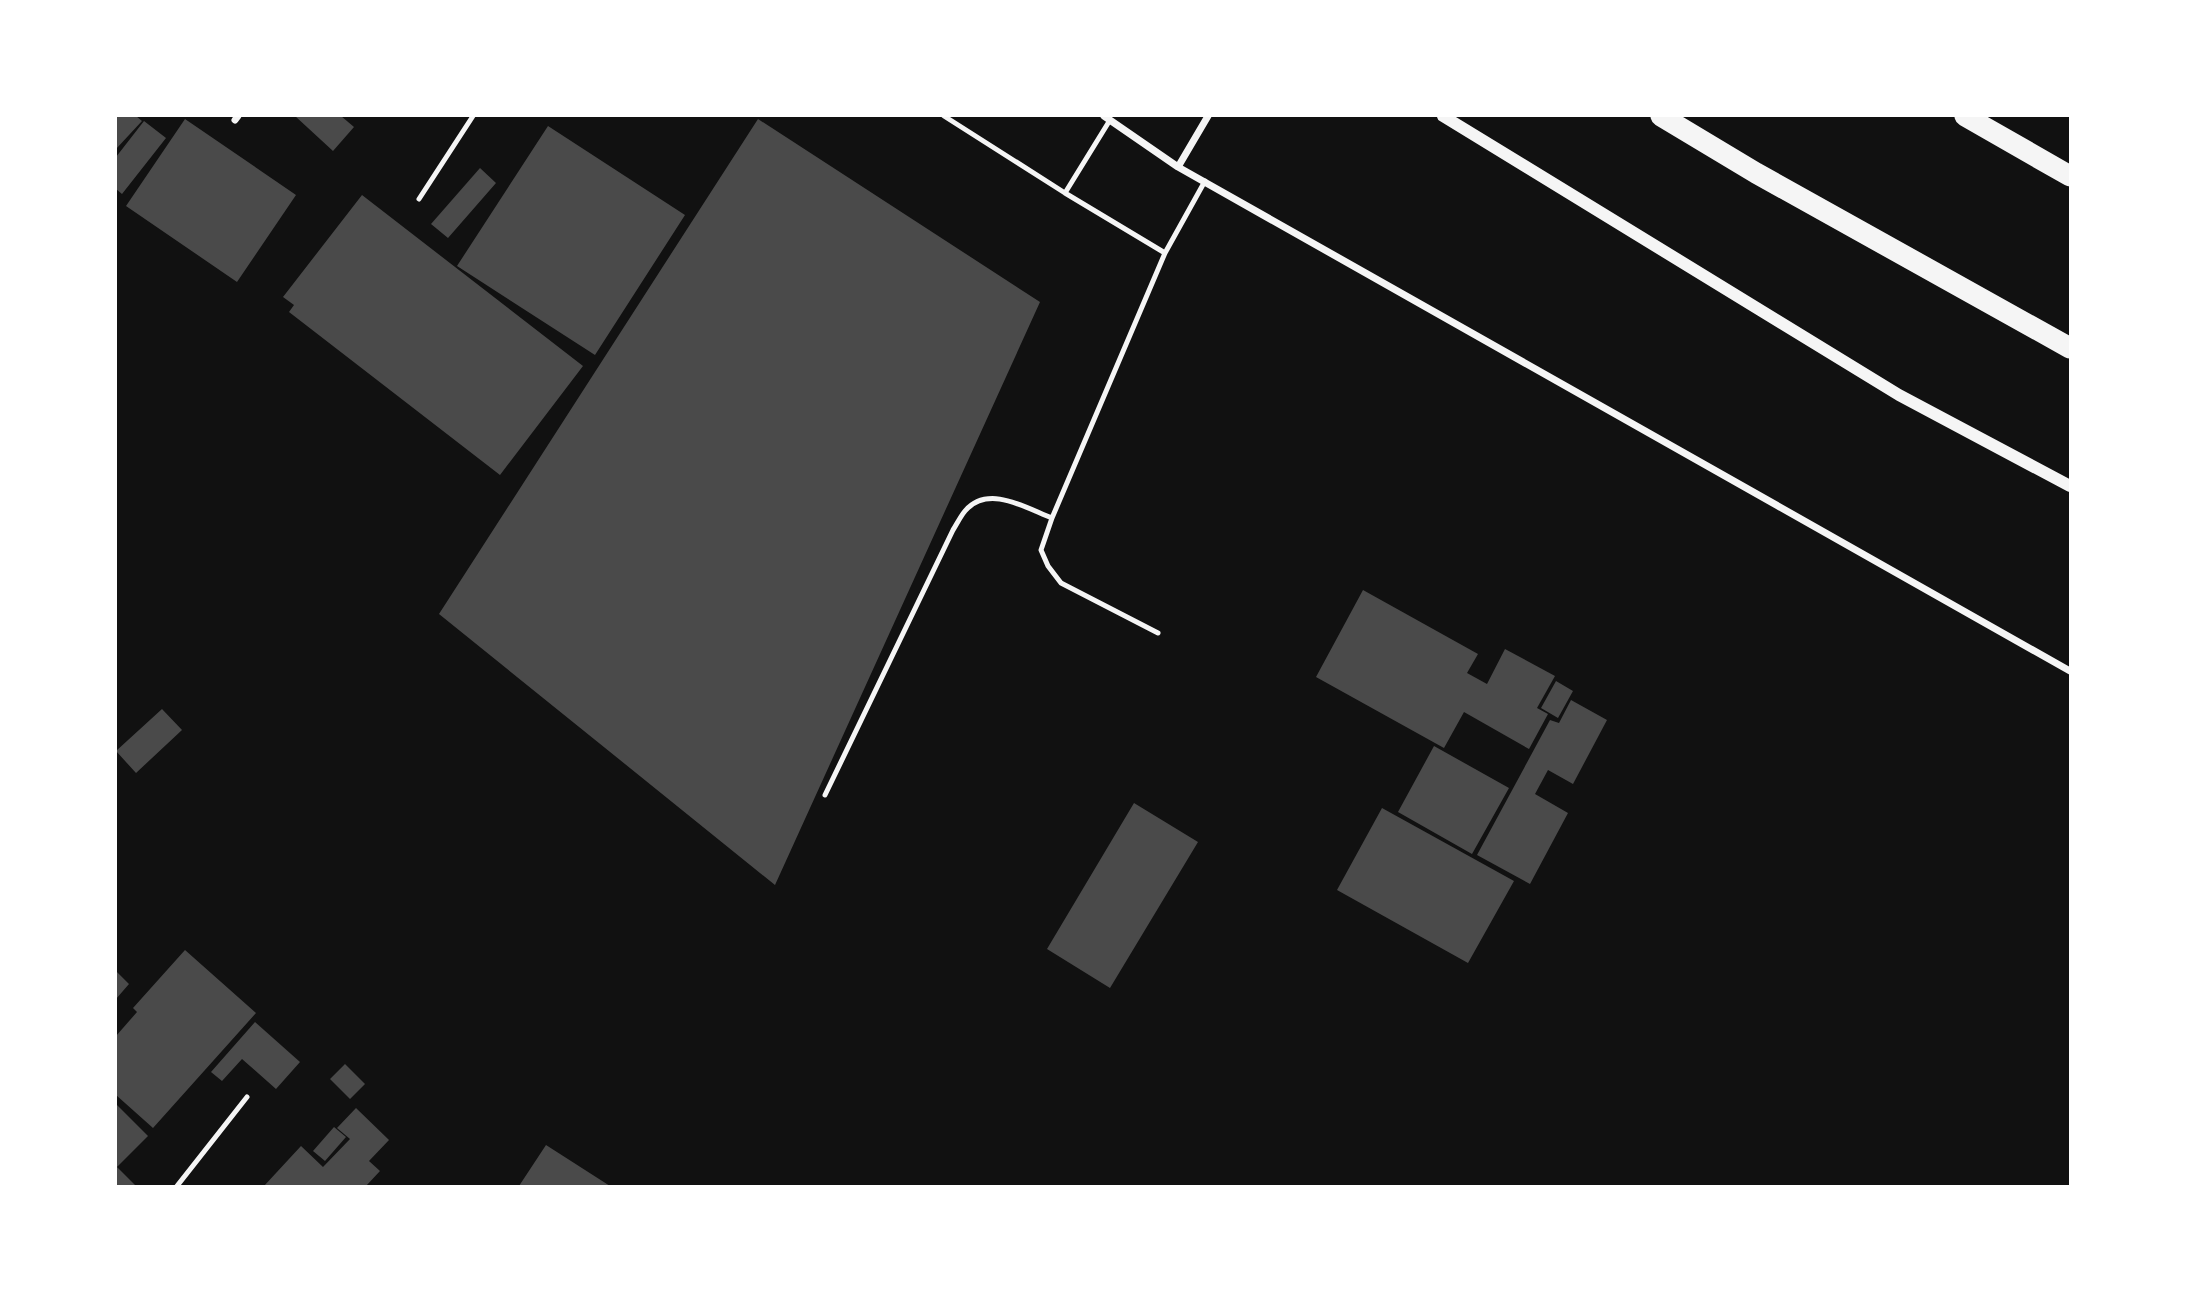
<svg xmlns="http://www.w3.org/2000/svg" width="2186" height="1302" viewBox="0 0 2186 1302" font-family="Barlow,sans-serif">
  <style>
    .building { fill: #4a4a4a }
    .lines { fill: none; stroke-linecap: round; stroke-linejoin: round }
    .service { stroke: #f5f5f5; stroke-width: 5 }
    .minor { stroke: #f5f5f5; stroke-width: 7 }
    .tertiary { stroke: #f5f5f5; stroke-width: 12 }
    .motorway { stroke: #f5f5f5; stroke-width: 21 }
  </style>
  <rect width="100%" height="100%" fill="#111"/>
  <path class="building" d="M116,116H136L142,121L116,149Z
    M295,116H341L354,127L333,151Z
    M185,119L296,195L237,282L126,206Z
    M758,119L1040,302L775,885L439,614Z
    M144,121L166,138L122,194L116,189V157Z
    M548,126L685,215L595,355L457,266Z
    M480,168L496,183L448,238L431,224Z
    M362,195L583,366L500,475L289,312L294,305L283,297Z
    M1363,590L1478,654L1467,673L1487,684L1505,649L1555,676L1537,708L1548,714L1529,749L1464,712L1444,748L1316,677Z
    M1556,681L1573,691L1558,718L1541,708Z
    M1571,700L1607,720L1573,784L1548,770L1535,794L1568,813L1530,884L1477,855L1550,720L1559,723Z
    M162,709L182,730L136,773L116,751Z
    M1434,746L1509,788L1472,854L1398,812Z
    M1134,803L1198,842L1110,988L1047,949Z
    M1382,808L1514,881L1468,963L1337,890Z
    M185,950L256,1013L153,1128L116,1095V1036L137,1012L133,1008Z
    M116,971L129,984L116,999Z
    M255,1022L300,1062L276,1089L242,1059L222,1081L211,1072Z
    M345,1064L365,1084L350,1099L330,1079Z
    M116,1104L148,1136L117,1167L136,1186H116Z
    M356,1108L389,1140L369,1161L380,1171L366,1186H264L301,1146L323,1167L350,1139L337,1128Z
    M334,1127L346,1137L325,1161L313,1151Z
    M546,1145L610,1186H519Z"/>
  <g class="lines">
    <path class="service" d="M944,116L1065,193L1110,120
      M1065,193L1165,253L1205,181
      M419,199L473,116
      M1158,633L1061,583L1048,566L1041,550L1052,518L1165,253
      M825,795L953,530C957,524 960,517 965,511C988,484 1026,508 1052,518
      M177,1186L247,1097"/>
    <path class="minor" d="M1104,116L1178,167L2070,671
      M235,120L238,116
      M1178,167L1208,116"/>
    <path class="tertiary" d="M1443,116L1899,395L2070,486"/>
    <path class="motorway" d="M1661,116L1756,173L2070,348
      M1965,116L2070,176"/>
  </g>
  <rect width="2186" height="1302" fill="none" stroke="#ffffff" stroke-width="234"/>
</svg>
